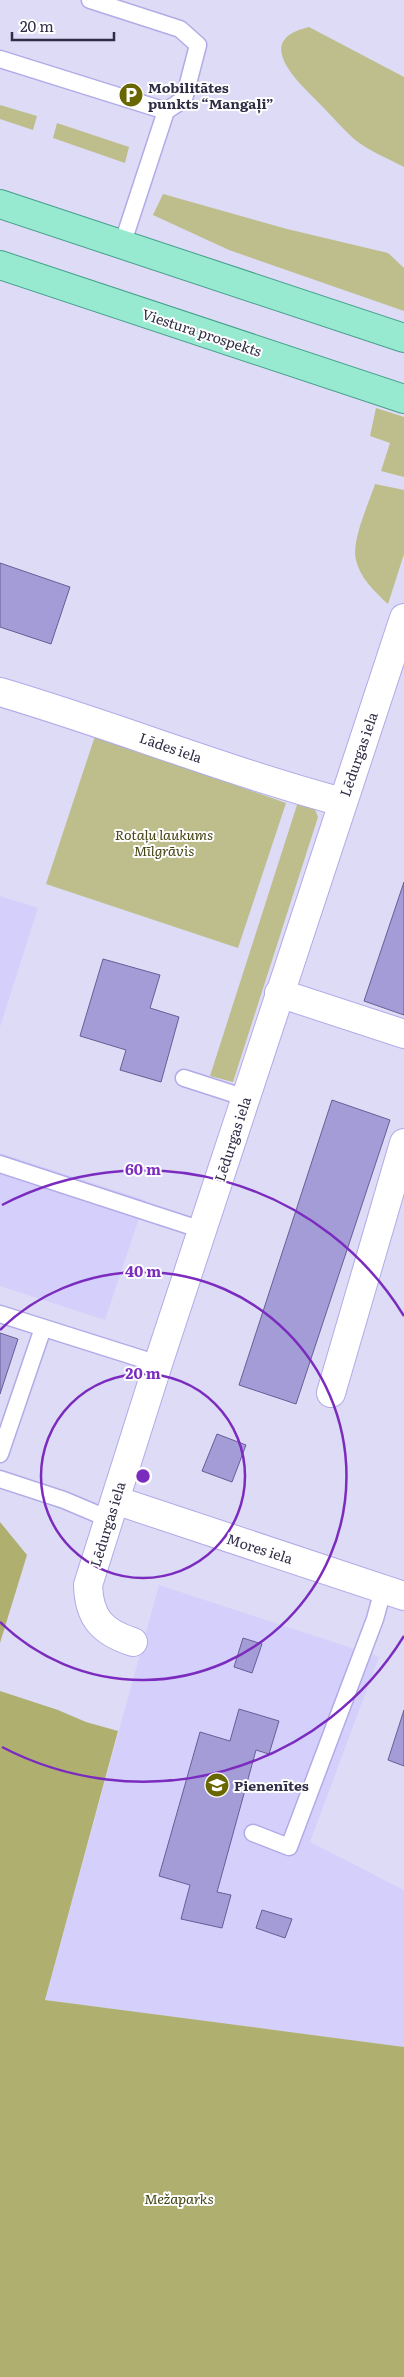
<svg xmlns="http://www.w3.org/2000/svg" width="404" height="2377" viewBox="0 0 404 2377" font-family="Literata,serif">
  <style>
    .built { fill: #d4d0fb }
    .green { fill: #bdbe8b }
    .forest { fill: #afb070 }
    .building { fill: #a39cd7; stroke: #665e96 }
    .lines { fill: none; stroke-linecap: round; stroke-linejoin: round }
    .service-casing { stroke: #b1abe8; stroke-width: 19 }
    .minor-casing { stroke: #b1abe8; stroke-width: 30 }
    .primary-casing { stroke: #469f8c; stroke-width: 30 }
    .service { stroke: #fff; stroke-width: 16 }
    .minor { stroke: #fff; stroke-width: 28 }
    .primary { stroke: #97ead0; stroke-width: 28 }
    .ring { fill: none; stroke: #7b2cbf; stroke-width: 2.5 }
    .labels { text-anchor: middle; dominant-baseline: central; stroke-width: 4; stroke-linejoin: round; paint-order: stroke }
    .poi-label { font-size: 14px; font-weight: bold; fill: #302e46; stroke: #fff; text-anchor: start }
    .street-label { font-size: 14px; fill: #302e46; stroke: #fff }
    .park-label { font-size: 14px; font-style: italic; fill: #444413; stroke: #fff }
    .centre { fill: #7b2cbf; stroke: #fff; stroke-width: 2.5 }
    .ring-label { font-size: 15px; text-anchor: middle; font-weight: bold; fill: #7b2cbf; stroke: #fff; stroke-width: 4; stroke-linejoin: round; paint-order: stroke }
  </style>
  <rect width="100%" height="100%" fill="#dddbf5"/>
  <path class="built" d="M0,896L38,908L0,1027Z
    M0,1153L145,1200L105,1320L0,1286Z
    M159,1585L379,1657L310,1842L404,1890V2047L45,2000Z"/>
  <path class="green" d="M309,27L404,77V167C387,158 369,151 354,139C342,128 331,115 319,103C297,81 252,40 309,27Z
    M0,105L37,116L33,130L0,119Z
    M57,123L129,147L125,163L53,138Z
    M163,194L287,229L388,253L404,268V311L229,250L153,215Z
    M376,408L404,417V477L381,471L390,443L370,436Z
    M375,484L404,490V554L388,604C375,592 360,578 356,560C351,541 369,503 375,484Z
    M95,736L286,803L238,948L46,884Z
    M305,803L313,805L318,817L233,1082L210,1076L297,805Z"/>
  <path class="forest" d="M0,1522L27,1555L0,1643Z
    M0,1691L58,1710L86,1722L118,1731L45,2000L404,2047V2377H0Z"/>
  <path class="building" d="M0,563L70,587L51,644L0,627Z
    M404,882V1015L364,1001Z
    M103,959L160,975L150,1008L179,1017L161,1082L120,1070L126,1050L80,1036Z
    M332,1100L390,1120L296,1404L239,1385Z
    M0,1333L18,1339L0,1394Z
    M217,1434L246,1445L232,1482L202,1471Z
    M243,1638L262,1644L252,1673L234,1667Z
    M239,1709L279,1721L269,1754L256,1750L217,1892L231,1895L222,1928L181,1919L190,1885L159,1876L200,1732L230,1741Z
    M404,1710V1766L388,1760Z
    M262,1910L292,1919L285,1938L256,1928Z"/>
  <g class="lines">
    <defs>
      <path id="service" d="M90,0L180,29L198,45L184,99L166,111L122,245
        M0,59L166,111
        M184,1078L246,1098
        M0,1164L202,1230
        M0,1314L158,1364
        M0,1454L43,1328
        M0,1479L64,1500L109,1519
        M253,1833L289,1847L375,1619L383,1590"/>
      <path id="minor" d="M0,692C115,726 227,771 342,802
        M279,993L404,1034
        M331,1393L404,1143
        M115,1500L404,1596
        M133,1642C102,1632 89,1618 88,1585L158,1364L404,618"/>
      <path id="primary" d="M0,204L404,338
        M0,265L404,399"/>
    </defs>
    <use href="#service" class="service-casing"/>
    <use href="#minor" class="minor-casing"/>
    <use href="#primary" class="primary-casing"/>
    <use href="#service" class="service"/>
    <use href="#minor" class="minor"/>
    <use href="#primary" class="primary"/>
  </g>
  <g class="ring">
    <circle cx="143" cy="1476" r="102"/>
    <path d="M0 1330A204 204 0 1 1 0 1622"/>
    <path d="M404 1636A306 306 0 0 1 2 1747M2 1205A306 306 0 0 1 404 1316"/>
  </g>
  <defs>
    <symbol id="parking-disc" viewBox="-11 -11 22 22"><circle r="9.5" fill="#696701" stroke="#fff"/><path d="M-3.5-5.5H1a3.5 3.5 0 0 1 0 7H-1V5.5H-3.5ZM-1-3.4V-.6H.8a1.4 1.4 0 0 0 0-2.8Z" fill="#fff"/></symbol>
    <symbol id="school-disc" viewBox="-11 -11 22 22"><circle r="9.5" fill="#696701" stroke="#fff"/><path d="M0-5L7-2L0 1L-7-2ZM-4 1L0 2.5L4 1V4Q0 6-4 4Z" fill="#fff"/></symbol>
  </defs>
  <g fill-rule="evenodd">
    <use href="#parking-disc" x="117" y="81" width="28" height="28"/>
    <use href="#school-disc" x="203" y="1771" width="28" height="28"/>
  </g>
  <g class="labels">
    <g class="poi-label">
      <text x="148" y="87">Mobilitātes<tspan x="148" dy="16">punkts “Mangaļi”</tspan></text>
      <text x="234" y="1785">Pienenītes</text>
    </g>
    <g class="street-label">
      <text transform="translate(202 332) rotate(18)">Viestura prospekts</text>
      <text transform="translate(171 747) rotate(19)">Lādes iela</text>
      <text transform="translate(358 754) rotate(-71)">Lēdurgas iela</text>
      <text transform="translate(232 1139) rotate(-72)">Lēdurgas iela</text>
      <text transform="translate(107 1524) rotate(-73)">Lēdurgas iela</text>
      <text transform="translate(260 1548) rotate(18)">Mores iela</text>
    </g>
    <g class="park-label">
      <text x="164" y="834">Rotaļu laukums<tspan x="164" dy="16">Mīlgrāvis</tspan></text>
      <text x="179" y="2198">Mežaparks</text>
    </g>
  </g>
  <circle cx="143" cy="1476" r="8" class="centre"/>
  <g class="ring-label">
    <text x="143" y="1175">60 m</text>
    <text x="143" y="1277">40 m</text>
    <text x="143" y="1379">20 m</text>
  </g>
  <path d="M12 32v8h102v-8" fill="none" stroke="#302e46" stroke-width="2.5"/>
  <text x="20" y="32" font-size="15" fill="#302e46" stroke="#ffffff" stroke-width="4" paint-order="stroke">20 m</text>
</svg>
